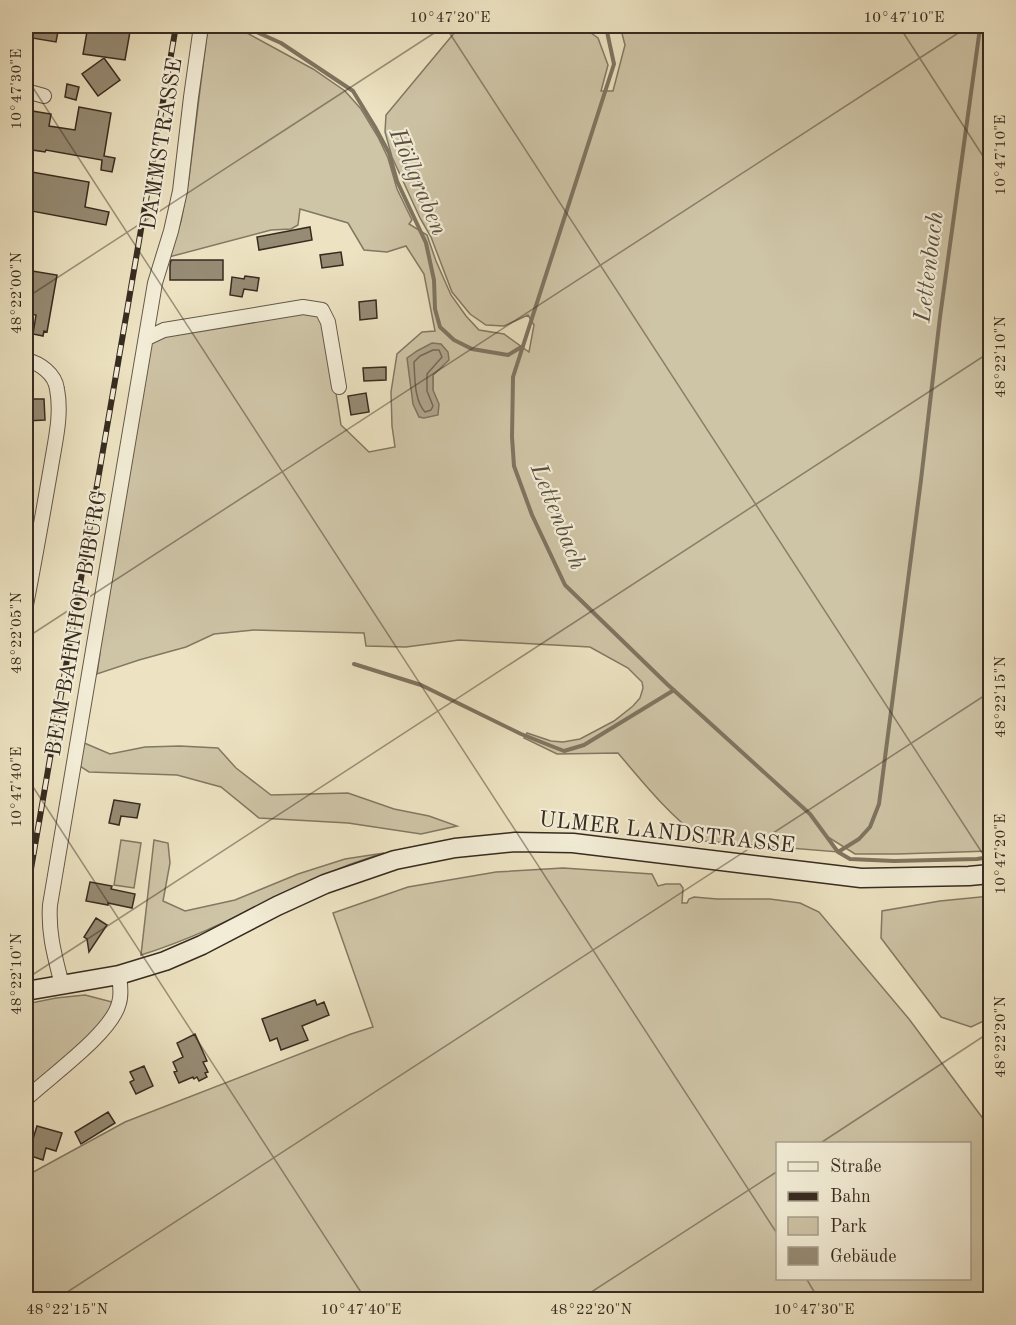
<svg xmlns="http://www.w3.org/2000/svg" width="1016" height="1325" viewBox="0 0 1016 1325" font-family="'Old Standard TT',serif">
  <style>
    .green { fill: #cec4a6; stroke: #827863; stroke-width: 1.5; fill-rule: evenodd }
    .water { fill: #afa48b; stroke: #7f7460; stroke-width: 1.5 }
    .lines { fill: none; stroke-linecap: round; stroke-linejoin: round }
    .shore { stroke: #736856; stroke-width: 1.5 }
    .stream { stroke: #7f7460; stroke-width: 4 }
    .building { fill: #968b74; stroke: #372b20; stroke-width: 1.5 }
    .minor-casing { stroke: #645948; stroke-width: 16 }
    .secondary-casing { stroke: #372b20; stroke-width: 21 }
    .minor { stroke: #f3edd7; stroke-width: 14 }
    .secondary { stroke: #f3edd7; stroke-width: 18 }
    .rail-casing { stroke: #372b20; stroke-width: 6 }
    .rail { stroke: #f3edd7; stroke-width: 4; stroke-dasharray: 11; stroke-linecap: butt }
    .ticks { fill: none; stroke: #372b20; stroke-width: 1.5; stroke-opacity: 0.45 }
    .labels { text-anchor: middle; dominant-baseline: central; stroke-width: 4.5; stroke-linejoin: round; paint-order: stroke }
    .street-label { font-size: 22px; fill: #372b20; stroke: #f3edd7 }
    .water-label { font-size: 24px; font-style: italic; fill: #5b4f40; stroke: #f3edd7 }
    .neatline { fill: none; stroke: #372b20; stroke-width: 2 }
    .ticks-label { font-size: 15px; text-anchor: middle; fill: #372b20 }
  </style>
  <rect width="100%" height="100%" fill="#ede3c2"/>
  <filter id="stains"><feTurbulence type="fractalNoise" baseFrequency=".00333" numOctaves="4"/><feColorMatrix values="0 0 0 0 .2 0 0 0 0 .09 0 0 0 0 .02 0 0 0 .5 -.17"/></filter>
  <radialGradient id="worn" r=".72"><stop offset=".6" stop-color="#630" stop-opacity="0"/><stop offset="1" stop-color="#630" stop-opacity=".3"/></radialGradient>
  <path class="green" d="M208,26H234L313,69L345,91L361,109L378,137L388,158L397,189L412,220L409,224L427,235L436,261L451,295L466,316L479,330L504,334L529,352L534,325L528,315L504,326L486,325L470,314L452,292L431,237L420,218L392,157L385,132L386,115L460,26H581L598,38L608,65L601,91H613L625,45L620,26H990V851L898,854H855L828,837L838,852L704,841C670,816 645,785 618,753L557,754L524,738L527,733L551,741L563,742L580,739L614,721L633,706L640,698L643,688L642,682L628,668L590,647L459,640L406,647L366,646L364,633L254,630L214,634L186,647L139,660L97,674L100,653L97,638L151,343L159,338L297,311L320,316L326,329L341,425L369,452L395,447L392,426L391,392L397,354L422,332L435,331L424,274L406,246L387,252L364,250L348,223L300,209L298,225L291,229L271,230L169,257L181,221L189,178ZM432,343L443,366L433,375V390Z
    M82,742L110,754L145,747L180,746L218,748L236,768L271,795L348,793L394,809L429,816L457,826L421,834L348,823L259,818L221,787L177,775L89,772L78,765Z
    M121,840L141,843L134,888L114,885Z
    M154,840L168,843L170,863L163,901L185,911L235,900L298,874L345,859L384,853C366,859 348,864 332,872C268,900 208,934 141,955Z
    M563,868L652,874L658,886L666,884H680L683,888L682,903H687L689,899L694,897L717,899H770L800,903L819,912L909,1019L990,1128V1299H26V1176L125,1122L351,1034L373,1027L333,913L408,887L496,872ZM778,1144H970V1278H778Z
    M990,896V1018L971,1027L941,1017L881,938L882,911L940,901Z
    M85,995L112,1002L106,1019L81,1045L26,1094V1004L56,998Z"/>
  <path class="water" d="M432,343L441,344L448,352L449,360L433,375V390L439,404L438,415L424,418L419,417L413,404L407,358L417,351Z"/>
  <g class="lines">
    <path class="shore" d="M433,350H439L442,357L427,374V391L433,406L431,410L425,412C414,400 415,378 414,362L420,356Z"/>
    <path class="stream" d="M243,26L281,43L353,91L375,127L389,153L397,181L426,243L434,280L435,309L440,327L454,340L472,349L508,355L523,346
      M604,26L606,27L614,64L513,377L512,437L514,466L532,515L565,585L667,684L810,814L838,852L850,859L894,861L977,859L990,857
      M354,664L421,685L521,734L564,751L584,745L674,690
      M838,852L859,839L870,827L879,804L921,480L940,317L980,28L978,26"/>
  </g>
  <path class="building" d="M34,26H59L56,42L32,38Z
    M88,26H131L125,60L83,54Z
    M104,58L120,80L98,96L82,74Z
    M67,84L79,87L76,100L65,97Z
    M79,107L111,113L104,156L115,158L112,172L101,170L102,160L46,150L45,152L26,149V110L51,114L49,126L75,130Z
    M26,171L89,182L85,207L109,212L106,225L26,210Z
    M310,227L312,240L259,250L257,237Z
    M341,252L343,265L322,268L320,255Z
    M171,260H223V280H170V265Z
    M26,270L57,275L47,332L44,331L43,336L33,334L36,315L26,313Z
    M245,276L259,278L257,291L244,289L242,297L230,295L232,277L244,279Z
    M376,300L377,318L360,320L359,302Z
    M386,367V380L364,381L363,368Z
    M366,393L369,412L351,415L348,396Z
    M26,399H44L45,420L26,421Z
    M114,800L140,804L137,818L121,816L119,825L109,823Z
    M90,882L112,886L111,889L135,894L132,908L108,903V905L86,901Z
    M96,918L107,925L89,952L87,939L84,937Z
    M315,1000L317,1005L324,1002L329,1015L302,1026L308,1040L281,1050L277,1038L270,1041L262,1019Z
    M195,1034L207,1061L203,1062L208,1072L205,1073L207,1077L199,1081L197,1077L194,1079L193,1077L179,1083L174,1072L177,1071L173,1062L183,1057L177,1043Z
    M144,1066L153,1086L136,1094L130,1082L134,1080L130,1072Z
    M108,1112L115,1123L81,1144L75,1132Z
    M37,1126L62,1133L56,1151L46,1148L43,1160L28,1155Z"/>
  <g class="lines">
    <defs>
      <path id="minor" d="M26,91L44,96
        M147,338L164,330L303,307L322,310L328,322L339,387
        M26,360C40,363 55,374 57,389C62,415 55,442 51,467C43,513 35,559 26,605
        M62,985C55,957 48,934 50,905L155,283L171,231L180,191L191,97L201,26
        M26,1099C49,1077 112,1033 119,1003C122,994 120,984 119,975"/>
      <path id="secondary" d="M26,991L119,975L165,961L202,945L277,906L325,884L395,860L455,848L515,842L573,843L861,878L969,876L990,874"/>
    </defs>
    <use href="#minor" class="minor-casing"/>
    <use href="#secondary" class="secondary-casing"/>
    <use href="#minor" class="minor"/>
    <use href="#secondary" class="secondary"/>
    <defs>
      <path id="rail" d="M26,898L176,26"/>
    </defs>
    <use href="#rail" class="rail-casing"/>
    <use href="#rail" class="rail"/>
  </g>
  <path class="ticks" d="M445,26L990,865M899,26L990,167M26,77L778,1235M26,298L445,26M26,638L969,26M26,776L366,1300M26,979L990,352M819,1144L990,1032M806,1278L819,1300M55,1300L990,692M579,1300L778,1171"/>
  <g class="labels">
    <g class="street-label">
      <text transform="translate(162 144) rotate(-81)">DAMMSTRASSE</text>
      <text transform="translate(77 623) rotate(-80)">BEIM BAHNHOF BIBURG</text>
      <text transform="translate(667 833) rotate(6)">ULMER LANDSTRASSE</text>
    </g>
    <g class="water-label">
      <text transform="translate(417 182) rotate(67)">Höllgraben</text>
      <text transform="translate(930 267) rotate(-83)">Lettenbach</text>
      <text transform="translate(557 517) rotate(68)">Lettenbach</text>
    </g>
  </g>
  <rect width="1016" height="1325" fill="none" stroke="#ede3c2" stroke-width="66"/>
  <rect x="776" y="1142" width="195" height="138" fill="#f3edd7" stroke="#a89f8e" stroke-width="1.5"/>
  <rect x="788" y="1162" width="30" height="9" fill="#f3edd7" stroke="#a89f8e" stroke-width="1.5"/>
  <text x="830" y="1172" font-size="18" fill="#372b20">Straße</text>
  <rect x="788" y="1192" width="30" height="9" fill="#372b20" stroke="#a89f8e" stroke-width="1.5"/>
  <text x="830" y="1202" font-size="18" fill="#372b20">Bahn</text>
  <rect x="788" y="1217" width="30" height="18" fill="#cec4a6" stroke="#a89f8e" stroke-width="1.5"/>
  <text x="830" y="1232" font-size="18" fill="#372b20">Park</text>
  <rect x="788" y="1247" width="30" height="18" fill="#968b74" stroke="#a89f8e" stroke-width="1.5"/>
  <text x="830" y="1262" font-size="18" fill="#372b20">Gebäude</text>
  <rect x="33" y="33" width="950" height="1259" class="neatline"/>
  <g class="ticks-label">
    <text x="450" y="22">10°47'20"E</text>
    <text x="904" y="22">10°47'10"E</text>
    <text transform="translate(16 89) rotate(-90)" y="5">10°47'30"E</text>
    <text transform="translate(1000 155) rotate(-90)" y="5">10°47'10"E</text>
    <text transform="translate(16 293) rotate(-90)" y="5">48°22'00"N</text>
    <text transform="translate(1000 357) rotate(-90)" y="5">48°22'10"N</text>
    <text transform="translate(16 633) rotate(-90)" y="5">48°22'05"N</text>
    <text transform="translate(1000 697) rotate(-90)" y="5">48°22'15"N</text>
    <text transform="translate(16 787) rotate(-90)" y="5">10°47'40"E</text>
    <text transform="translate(1000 854) rotate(-90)" y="5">10°47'20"E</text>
    <text transform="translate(16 974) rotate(-90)" y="5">48°22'10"N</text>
    <text transform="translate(1000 1037) rotate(-90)" y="5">48°22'20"N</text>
    <text x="67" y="1314">48°22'15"N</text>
    <text x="361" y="1314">10°47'40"E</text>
    <text x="591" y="1314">48°22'20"N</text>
    <text x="814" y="1314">10°47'30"E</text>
  </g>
  <rect width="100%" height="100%" filter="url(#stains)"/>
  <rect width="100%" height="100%" fill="url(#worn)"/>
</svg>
